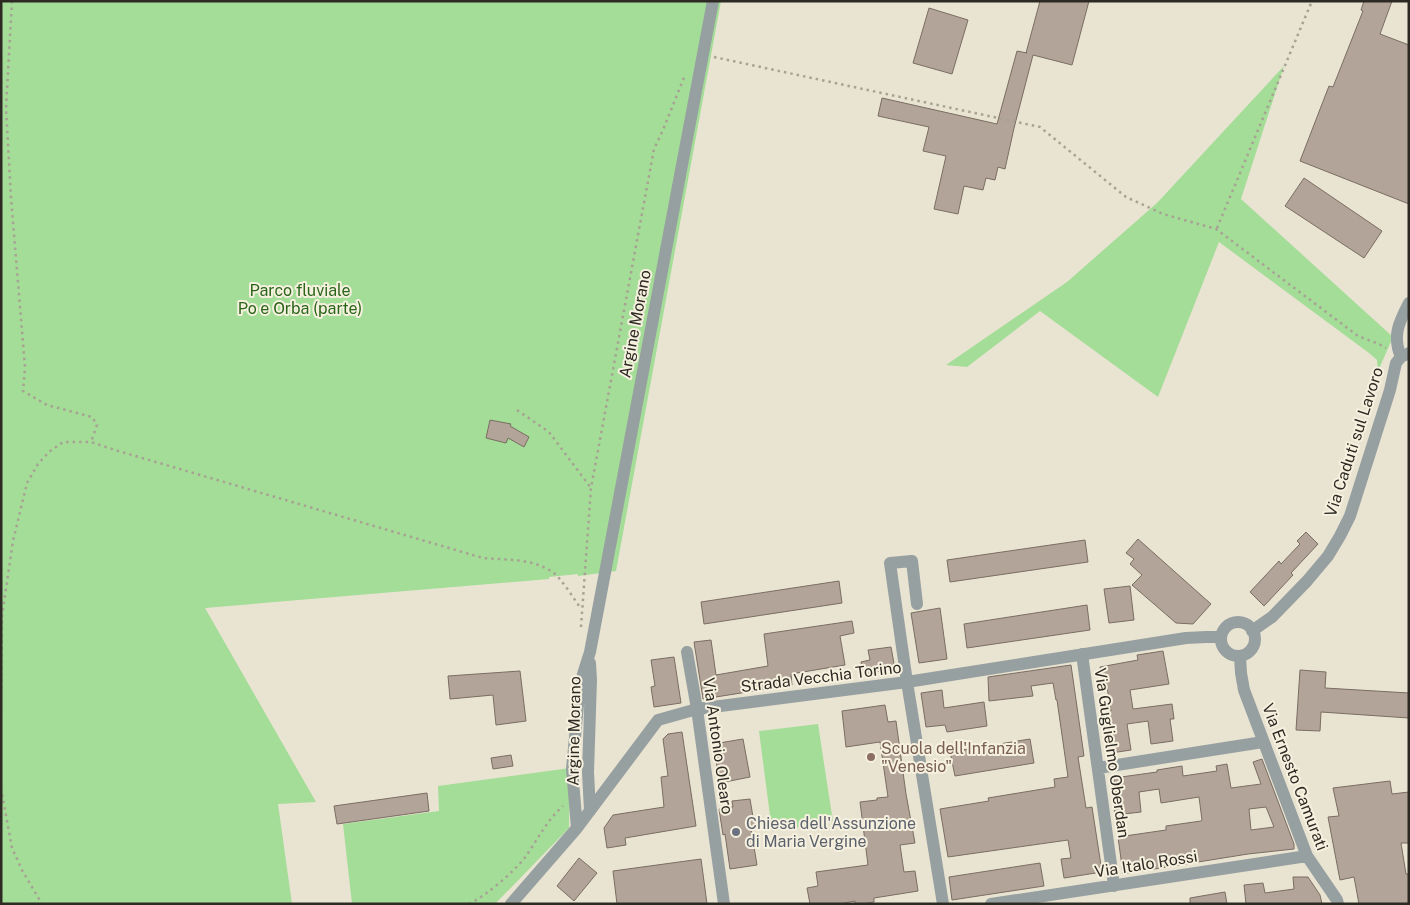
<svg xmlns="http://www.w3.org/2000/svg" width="1410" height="905" viewBox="0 0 1410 905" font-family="'Public Sans',sans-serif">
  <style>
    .green { fill: #a4dd97 }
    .building { fill: #b2a498; stroke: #7a6d62; fill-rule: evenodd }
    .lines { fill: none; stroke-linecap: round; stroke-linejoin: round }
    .path { stroke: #a7a294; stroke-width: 2.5; stroke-dasharray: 2.5 4; stroke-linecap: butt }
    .minor { stroke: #97a0a0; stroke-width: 12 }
    .education-dot { fill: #8d6e63; stroke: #f6f0df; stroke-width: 2 }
    .worship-dot { fill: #6b7280; stroke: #f6f0df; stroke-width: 2 }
    .labels { text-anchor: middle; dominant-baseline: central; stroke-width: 4; stroke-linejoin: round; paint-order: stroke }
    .park-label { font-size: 16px; fill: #2a661a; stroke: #f6f0df }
    .street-label { font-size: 16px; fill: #2d2a24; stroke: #f6f0df }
    .education-label { font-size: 16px; fill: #785e54; stroke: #f6f0df; text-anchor: start }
    .worship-label { font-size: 16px; fill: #5b616d; stroke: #f6f0df; text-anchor: start }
  </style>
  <rect width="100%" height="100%" fill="#e9e3d2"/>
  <path class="green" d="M1,1H721L616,571L578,576V574L549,577V579L205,608L316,802L278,804L292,904H1Z
    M1284,66L1241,199L1393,337L1378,371L1377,360L1369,353L1219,242L1158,397L1040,311L967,367L946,365L1067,282L1157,203Z
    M818,724L833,822L772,831L759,731Z
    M570,768L569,828L495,904H352L343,824L439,811L438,786Z"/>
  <path class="building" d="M1040,1H1089L1072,65L1033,55L1014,128L1005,169L998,167L995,180L986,178L983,190L964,186L958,214L934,209L946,156L923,151L929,127L878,116L882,98L997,124L1017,51L1027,53H1026Z
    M1364,1H1392L1380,34L1409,45V204L1300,161L1329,86L1333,87L1363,11L1361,10Z
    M929,8L968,20L952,74L913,63Z
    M1304,178L1382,231L1364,258L1285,206Z
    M490,420L511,424L510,426L529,437L524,447L508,438L506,443L486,438Z
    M1306,532L1318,544L1291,573L1293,575L1264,606L1250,592L1279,561L1281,564L1300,544L1297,541Z
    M1138,539L1211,604L1193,624L1176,623L1132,585L1142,575L1130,564L1134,559L1126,553Z
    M1085,540L1088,562L950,582L947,560Z
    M839,581L842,603L704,624L701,602Z
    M1130,586L1134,620L1109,623L1104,589Z
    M1087,605L1090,630L967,648L964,624Z
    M940,608L947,659L919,663L911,613Z
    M852,621L854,633L840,636L845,665L791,674L792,685L703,699L694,642L711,640L716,675L768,666L764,634Z
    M891,647L895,669L863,674L861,662L870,660L868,650Z
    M1163,651L1169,684L1130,690L1133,709L1172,704L1174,719H1170L1173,741L1151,744L1148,721L1127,724L1131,750L1111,753L1104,713L1111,711L1106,681H1102L1100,667L1138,660L1137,655Z
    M674,657L681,703L654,707L651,687L655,686L651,660Z
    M1071,665L1084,756L1078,757L1086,808L1092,807L1102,872L1064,878L1061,859L1071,858L1068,840L948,857L940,809L989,801L988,798L1055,787L1054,779L1068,777L1057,700H1056L1053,683L1031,686L1033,696L989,701L988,677Z
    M1300,670L1326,672L1325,688L1409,693V718L1321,712L1320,731L1296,730Z
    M520,671L526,721L496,725L493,695L450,699L448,676Z
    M942,690L944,708L984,702L987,726L947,732L945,725L926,727L921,693Z
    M885,705L888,722L896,721L906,794L915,843L900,845L904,872L915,871L918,891L874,898V902L863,904H855V901L840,904H810L807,888L818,886L816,872L868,865L860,802L877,800V798L888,797L880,742L846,747L842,711Z
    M682,732L696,826L625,838L626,845L607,848L604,828L613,815L664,807L661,777L668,776L663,739L668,734Z
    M743,739L750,777L720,783L713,744Z
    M1030,739L1034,763L955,776L950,752Z
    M511,755L513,766L493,769L491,758Z
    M1262,759L1294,844V849L1248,854L1123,874L1118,837L1166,830V826L1201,821L1202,820L1199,797L1161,803L1159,789L1139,792L1141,812L1115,815L1113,799L1117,798L1114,778L1157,772V770L1182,766L1183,776L1217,771L1216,766L1227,764L1231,788L1261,784L1253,762ZM1266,807L1274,827L1251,830L1249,809Z
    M1390,781L1392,794L1409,792V843H1401L1406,874H1409V904H1359L1354,877L1340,880L1328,817L1339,816L1333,788Z
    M427,793L429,811L337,824L334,806Z
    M750,799L755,829H751L757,865L730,869L725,834L723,835L719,809L733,807L732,801Z
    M579,858L597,873L574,901L557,886Z
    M701,859L707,904H617L613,871Z
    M1040,863L1044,886L952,900L949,877Z
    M1293,877H1308L1320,895L1322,904H1246L1244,885L1263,883L1265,893L1294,889Z
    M1225,892L1227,904H1190V898Z"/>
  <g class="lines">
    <path class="path" d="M12,1L6,108L11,198L25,367L23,391L47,405L92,417L97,425L91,442
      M714,57L1040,127L1126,197L1163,214L1216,229L1358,336L1379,344L1386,348
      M1217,228L1312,1
      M517,410L549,432L591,488
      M581,627L591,488L654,149L663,130L685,75
      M1,708L2,616L13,541L27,483L38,464L49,452L63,442H91L115,450L483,558C507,560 535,558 555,574C562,580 575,600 581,609
      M1,788L12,848L22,870L42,904
      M469,904C487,895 514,872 526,856C538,839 547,820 563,806"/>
    <path class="minor" d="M1401,357C1392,336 1399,322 1409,303
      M917,604L912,561L890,563L907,682L943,904
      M1221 639a17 17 0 1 1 34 0a17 17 0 1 1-34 0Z
      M1252,631L1272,617L1307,581L1328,556L1340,536L1350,516L1390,390L1396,363L1401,357L1409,353
      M687,652L697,709L724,904
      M1082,654L1114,886
      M1240,656L1241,673L1244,690L1307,856L1337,900L1338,904
      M1098,768L1263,742
      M590,811L588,772L591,680L590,663
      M577,828L572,769L578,705L583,674L590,652L713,1
      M511,904L577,828L658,720L697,709L907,682L1186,638L1206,637H1221
      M991,904L1307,856"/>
  </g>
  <circle class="education-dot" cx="871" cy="757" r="5"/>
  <circle class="worship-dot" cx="736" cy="832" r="5"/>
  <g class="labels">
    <g class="park-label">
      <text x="300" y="290">Parco fluviale<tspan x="300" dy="18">Po e Orba (parte)</tspan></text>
    </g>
    <g class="street-label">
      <text transform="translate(635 324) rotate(-79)">Argine Morano</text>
      <text transform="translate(1354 442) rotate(-72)">Via Caduti sul Lavoro</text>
      <text transform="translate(821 677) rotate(-7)">Strada Vecchia Torino</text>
      <text transform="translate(574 731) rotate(-89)">Argine Morano</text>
      <text transform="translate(718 746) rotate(82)">Via Antonio Olearo</text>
      <text transform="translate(1112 753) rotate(82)">Via Guglielmo Oberdan</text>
      <text transform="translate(1295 777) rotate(69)">Via Ernesto Camurati</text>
      <text transform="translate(1146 864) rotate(-9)">Via Italo Rossi</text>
    </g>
    <g class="education-label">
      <text x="881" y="748">Scuola dell'Infanzia<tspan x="881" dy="18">"Venesio"</tspan></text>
    </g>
    <g class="worship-label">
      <text x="746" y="823">Chiesa dell'Assunzione<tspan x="746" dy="18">di Maria Vergine</tspan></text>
    </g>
  </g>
  <rect width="1410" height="905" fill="none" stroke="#2d2a24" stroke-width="5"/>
</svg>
